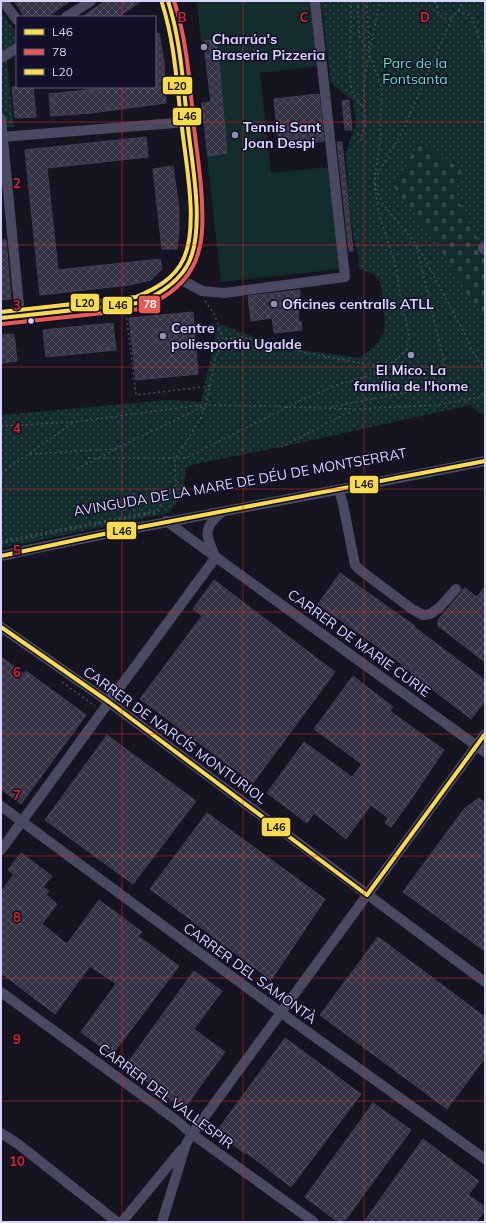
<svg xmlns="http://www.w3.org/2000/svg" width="486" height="1223" viewBox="0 0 486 1223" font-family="Mulish,sans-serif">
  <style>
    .green { fill: url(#green-dots) }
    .cemetery { fill: url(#cemetery-stones) }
    .pitch { fill: #132c2d }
    .building { fill: url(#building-cross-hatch); stroke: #433f54 }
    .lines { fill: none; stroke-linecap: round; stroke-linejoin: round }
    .path { stroke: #44505f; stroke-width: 1.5; stroke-dasharray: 2 3; stroke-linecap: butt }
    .minor { stroke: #4a4962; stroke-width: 10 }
    .bus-1-casing { stroke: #130f26; stroke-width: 7 }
    .bus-2-casing { stroke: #130f26; stroke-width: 7 }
    .bus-3-casing { stroke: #130f26; stroke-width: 7 }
    .bus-1 { stroke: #f9db4f; stroke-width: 4 }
    .bus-2 { stroke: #e85a53; stroke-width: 4 }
    .bus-3 { stroke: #f9db4f; stroke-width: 4 }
    .grid { fill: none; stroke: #d62828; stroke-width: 1; stroke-opacity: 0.55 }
    .poi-dot { fill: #9591b1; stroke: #130f26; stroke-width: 1.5 }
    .bus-dot { fill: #d9d4ff; stroke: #130f26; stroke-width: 1.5 }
    .labels { text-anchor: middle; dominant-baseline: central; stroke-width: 3; stroke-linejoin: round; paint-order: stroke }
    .poi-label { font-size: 14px; font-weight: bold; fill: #d9d4ff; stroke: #130f26; text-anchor: start }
    .park-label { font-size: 14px; fill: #5fe0c0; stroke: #130f26 }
    .street-label { font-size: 14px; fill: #d9d4ff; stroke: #130f26 }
    .grid-label { font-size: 13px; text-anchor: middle; font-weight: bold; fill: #d62828; stroke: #130f26; stroke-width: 3; stroke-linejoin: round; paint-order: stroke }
    .line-badge { stroke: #130f26; stroke-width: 1.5 }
    .badge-label { font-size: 11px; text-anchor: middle; font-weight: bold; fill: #fff }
    .pale-badge-label { font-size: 11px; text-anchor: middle; font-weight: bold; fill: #111 }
  </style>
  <defs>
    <pattern id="green-dots" width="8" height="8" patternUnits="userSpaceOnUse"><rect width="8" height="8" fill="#132c2d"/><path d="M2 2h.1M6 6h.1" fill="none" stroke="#354a4c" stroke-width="1.8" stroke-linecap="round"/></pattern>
    <pattern id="cemetery-stones" width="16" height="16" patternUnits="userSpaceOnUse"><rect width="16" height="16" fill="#132c2d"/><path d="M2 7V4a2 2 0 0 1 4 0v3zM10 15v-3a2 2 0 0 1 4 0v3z" fill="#354a4c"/></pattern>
    <pattern id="building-cross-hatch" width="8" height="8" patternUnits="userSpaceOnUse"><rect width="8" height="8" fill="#343243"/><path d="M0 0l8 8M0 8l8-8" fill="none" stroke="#514f5f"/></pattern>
  </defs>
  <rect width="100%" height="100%" fill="#161421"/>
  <path class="green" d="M321,1H485V415L477,412L471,405L281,447L195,464L186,468L183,494L169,513L1,548V415L169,400L201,402L218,324L263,340L301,350L359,358L376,345L384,333L385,322L381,284L374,274L359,269V257L354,240L348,193L346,152L356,124L353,101L331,83Z
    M1,11L17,34V54L7,61L14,127L1,128Z"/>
  <path class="cemetery" d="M419,142L461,170L456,196L485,255V315L469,297L437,243L394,187Z"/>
  <path class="pitch" d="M197,1H311L318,66L260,73L271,173L329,167L340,269L221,282L201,103L210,102L203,42H201Z"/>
  <path class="building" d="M14,1H70L47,17H25Z
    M105,1H141L118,17H82Z
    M159,33L164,62L166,103L91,113L51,116L49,94L114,87H155V34Z
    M217,40L227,153L208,156L202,103L211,102L204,41Z
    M12,87H33L36,117L15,118Z
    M319,94L324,141L279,147L274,99Z
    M349,100L352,130H345L342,101Z
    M146,137L148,157L47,168L58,270L160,259L162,269L151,280L129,285L40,295L25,150Z
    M337,142H342L353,251H349Z
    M173,166L179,209V230L177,249H162L153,169Z
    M1,240H6L11,299L1,300Z
    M300,290L298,322L301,321L302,330L274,333L272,318L251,321L248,296Z
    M193,312L198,374L136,380L129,318Z
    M113,323L116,350L46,357L43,330Z
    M14,334L17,361L1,363V335Z
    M340,573L415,626L414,627L485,680V701L471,719L401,665L402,664L318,604Z
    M214,580L335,672L253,783L140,699L202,616L193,609Z
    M485,586V662L438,626V620L461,593L462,590L465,588L477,597Z
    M1,657L24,674L26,671L86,715L21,804L1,789Z
    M353,676L393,707L390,711L444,750L410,801L391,827L385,823L388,818L371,805L346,839L314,813L307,823L267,793L304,742L352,777L362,764L314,729Z
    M107,735L196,801L133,884L45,820Z
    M479,798L485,803V951L403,892L464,809Z
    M207,813L325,899L271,980L150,889Z
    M21,853L52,876L43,887L49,891L46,895L57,904L42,924L67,944L99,900L142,932L138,936L179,966L112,1055L81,1032L116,984L90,966L55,1014L1,973V892L14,874L8,870Z
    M378,937L485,1017V1058L447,1109L320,1015Z
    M194,971L222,991L194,1029L225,1052L184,1109L126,1065Z
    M285,1038L361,1094L291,1187L247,1153L246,1154L216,1132Z
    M373,1103L411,1130L346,1219L338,1222L305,1197Z
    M423,1139L479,1181L468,1195L485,1207V1210L476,1222H364Z"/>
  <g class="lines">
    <path class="path" d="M351,1L350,78L352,92L363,108
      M358,1L359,35L368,53
      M367,1L369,54L382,88L380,122L381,137L374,181L379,214L395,263L402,306L409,334L407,349L397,359L384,367L311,354L245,338L224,339L216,356L206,405L274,406L286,407L355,409L436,405L485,396
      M458,11L471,16L485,54
      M452,18L458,11L463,1
      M370,50L380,1
      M360,141L365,125L364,91L365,75L369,56
      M375,179L403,130L452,18L445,19L439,15L435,1
      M375,184L382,203L415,243L421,252L468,340L472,351L485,370
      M205,301L214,314L223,338
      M126,313L136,395L210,386
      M331,407L417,390L443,380L444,361L416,245
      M1,426L74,422L201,405H206
      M281,447L353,410
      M30,454L115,449L204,406
      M88,458H186L301,400L337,385L365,377L384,367
      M77,469L114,450
      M1,473L73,423
      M1,541L156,511H163
      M1,543L154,513L176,485L175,459L200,420L206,405
      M62,682L95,706"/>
    <path class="minor" d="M3,1L17,20
      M66,17L91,1
      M1,58L17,48
      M1,119L20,316
      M1,137L188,122
      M483,248L485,250
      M178,278L202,291L224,293L345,277L315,1
      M1,318L138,303C162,294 184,279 192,254C201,226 194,183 191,154C187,121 184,87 179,54C176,36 174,18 168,1
      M339,490L343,504L355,565L360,570L412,609L423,615L430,614L439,608L456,589
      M166,521L485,752
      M1,556C88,536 175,521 262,504C337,490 411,476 485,461
      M215,556C206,536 202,528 221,513
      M1,627L109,702L485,982
      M1,806L280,1012L485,1159
      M1,850L109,702L216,557
      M1,992L176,1120L192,1134L314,1222
      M1,1133L18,1144L117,1222
      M122,1222L182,1149
      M162,1222L186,1144L192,1134L485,734"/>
    <defs>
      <path id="bus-1" d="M1,318L138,303C158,295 179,283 189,262C205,227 192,165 188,127C183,85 181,41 168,1
        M1,556L99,535L485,461
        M1,627L109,702L367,895
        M367,895L485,734"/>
      <path id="bus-2" d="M2,324L140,309C161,300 182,288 193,266C199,255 201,243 202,231C204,196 198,161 194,127C190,87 187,39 174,1"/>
      <path id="bus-3" d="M1,312L136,297C155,289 174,279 183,260C199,228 186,164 182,128C177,87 175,43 162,3"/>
    </defs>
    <use href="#bus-1" class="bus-1-casing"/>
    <use href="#bus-2" class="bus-2-casing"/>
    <use href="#bus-3" class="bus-3-casing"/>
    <use href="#bus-1" class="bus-1"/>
    <use href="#bus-2" class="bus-2"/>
    <use href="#bus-3" class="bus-3"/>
  </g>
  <path class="grid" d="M122,1V17M243,1V1222M364,1V1222M122,87V1222M1,122H485M1,245H485M1,367H485M1,489H485M1,612H485M1,734H485M1,856H485M1,978H485M1,1101H485"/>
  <g class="poi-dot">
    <circle cx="204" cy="47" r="4"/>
    <circle cx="235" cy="135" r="4"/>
    <circle cx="274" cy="304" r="4"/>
    <circle cx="163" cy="336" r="4"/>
    <circle cx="411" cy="355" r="4"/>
  </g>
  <circle class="bus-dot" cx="31" cy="321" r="3.5"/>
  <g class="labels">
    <g class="poi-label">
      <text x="212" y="39">Charrúa's<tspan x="212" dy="16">Braseria Pizzeria</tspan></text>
      <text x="243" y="127">Tennis Sant<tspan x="243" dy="16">Joan Despi</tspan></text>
      <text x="282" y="304">Oficines centralls ATLL</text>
      <text x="171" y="328">Centre<tspan x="171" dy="16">poliesportiu Ugalde</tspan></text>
      <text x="411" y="370" text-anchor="middle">El Mico. La<tspan x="411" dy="16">família de l'home</tspan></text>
    </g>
    <g class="park-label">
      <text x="415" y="63">Parc de la<tspan x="415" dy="16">Fontsanta</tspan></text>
    </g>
    <g class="street-label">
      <text transform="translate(240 482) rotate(-10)">AVINGUDA DE LA MARE DE DÉU DE MONTSERRAT</text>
      <text transform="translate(359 643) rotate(36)">CARRER DE MARIE CURIE</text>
      <text transform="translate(175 735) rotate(36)">CARRER DE NARCÍS MONTURIOL</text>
      <text transform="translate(250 973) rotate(36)">CARRER DEL SAMONTÀ</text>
      <text transform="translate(166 1096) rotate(37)">CARRER DEL VALLESPIR</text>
    </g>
  </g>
  <g class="grid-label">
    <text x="182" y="22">B</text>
    <text x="304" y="22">C</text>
    <text x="425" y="22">D</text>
    <text x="17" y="188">2</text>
    <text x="17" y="310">3</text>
    <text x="17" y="433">4</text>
    <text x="17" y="555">5</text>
    <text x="17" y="677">6</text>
    <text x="17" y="800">7</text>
    <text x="17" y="922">8</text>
    <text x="17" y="1044">9</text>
    <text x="17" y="1166">10</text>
  </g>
  <g class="line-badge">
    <rect x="162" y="76" width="31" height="19" rx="4" fill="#f9db4f"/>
    <rect x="172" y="107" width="30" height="19" rx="4" fill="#f9db4f"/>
    <rect x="70" y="293" width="30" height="19" rx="4" fill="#f9db4f"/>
    <rect x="138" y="295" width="23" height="19" rx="4" fill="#e85a53"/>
    <rect x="102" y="296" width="31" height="19" rx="4" fill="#f9db4f"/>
    <rect x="349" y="475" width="30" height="19" rx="4" fill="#f9db4f"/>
    <rect x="106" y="521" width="31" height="19" rx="4" fill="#f9db4f"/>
    <rect x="261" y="817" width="30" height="20" rx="4" fill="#f9db4f"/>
  </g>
  <g class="badge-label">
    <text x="150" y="308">78</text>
  </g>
  <g class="pale-badge-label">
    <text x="177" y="90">L20</text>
    <text x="187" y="120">L46</text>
    <text x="85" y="307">L20</text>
    <text x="118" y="309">L46</text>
    <text x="364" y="488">L46</text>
    <text x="122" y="535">L46</text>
    <text x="276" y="831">L46</text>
  </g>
  <rect width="486" height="1223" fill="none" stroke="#d9d4ff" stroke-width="4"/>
  <rect x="16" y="16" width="140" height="72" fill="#130f26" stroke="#625e7d"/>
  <rect x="24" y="29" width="20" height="6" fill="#f9db4f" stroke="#625e7d"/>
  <text x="52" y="36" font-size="12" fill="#d9d4ff">L46</text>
  <rect x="24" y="49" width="20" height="6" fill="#e85a53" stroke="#625e7d"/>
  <text x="52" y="56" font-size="12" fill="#d9d4ff">78</text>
  <rect x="24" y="69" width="20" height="6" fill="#f9db4f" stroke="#625e7d"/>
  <text x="52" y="76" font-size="12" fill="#d9d4ff">L20</text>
</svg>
